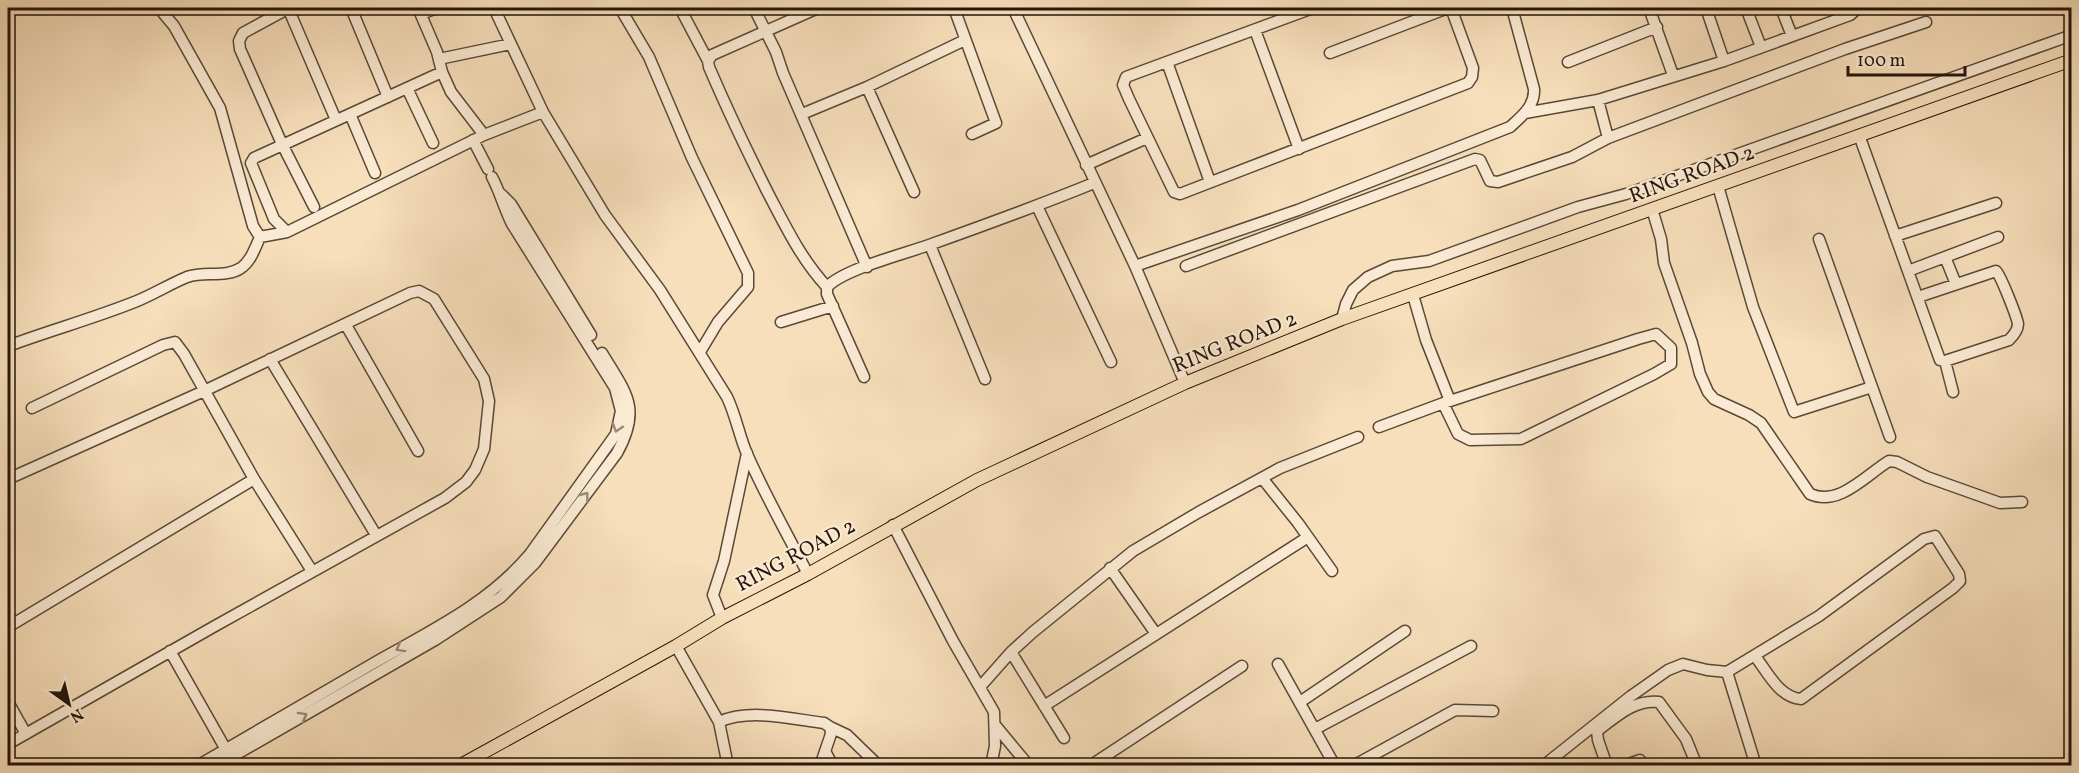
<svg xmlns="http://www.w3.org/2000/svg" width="2079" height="773" viewBox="0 0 2079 773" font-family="Vollkorn,serif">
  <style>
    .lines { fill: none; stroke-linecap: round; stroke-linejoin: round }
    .minor-casing { stroke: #5a4837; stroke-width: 13 }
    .major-casing { stroke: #25150b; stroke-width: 14 }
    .minor { stroke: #faead3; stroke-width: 10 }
    .major { stroke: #f7dfbb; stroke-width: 12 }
    .oneway { stroke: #9a8a79 }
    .labels { text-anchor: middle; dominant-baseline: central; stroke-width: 4.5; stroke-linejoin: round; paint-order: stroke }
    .street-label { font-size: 21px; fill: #25150b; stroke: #faead3 }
  </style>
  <rect width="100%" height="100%" fill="#f7dfbb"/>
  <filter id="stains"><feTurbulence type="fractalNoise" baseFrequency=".00333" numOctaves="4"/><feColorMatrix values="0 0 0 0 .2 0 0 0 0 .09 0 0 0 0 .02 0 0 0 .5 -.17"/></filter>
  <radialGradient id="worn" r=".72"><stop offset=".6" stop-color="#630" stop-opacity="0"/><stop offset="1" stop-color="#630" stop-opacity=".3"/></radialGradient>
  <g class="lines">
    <defs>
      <path id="minor" d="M159,8L174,26L220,108L253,226L260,237L287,232L484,135L543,112
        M288,8L336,120
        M289,8L243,33L239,41L240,49L282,144L314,207
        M351,8L388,97
        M418,8L437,52L442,72L451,92L484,135
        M494,8L543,112L605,215L660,290L727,397C736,416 739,435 747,454C765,495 787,534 808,574
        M620,8L649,57L692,158L748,273V287L718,322L700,352
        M680,8L708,61
        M754,8L776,52L783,73L867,267
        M818,8L712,55L708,61L709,67C727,109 747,151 768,193C786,227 801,259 827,287V294L864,377
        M954,8L996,123L972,134
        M1013,8L1135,266L1185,383
        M1313,8L1126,77L1123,85L1129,99L1174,192L1180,194L1468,83L1472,77L1473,68L1451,8
        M1649,8L1673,75
        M1706,8L1724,61
        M1746,8L1761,47
        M1781,8L1792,36
        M421,14L437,8
        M1255,30L1299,149
        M1330,53L1448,8
        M439,59L511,44
        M1167,62L1210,182
        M1568,62L1657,27
        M867,87L914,192
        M407,88L433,143
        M1525,113L1598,100L1724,61L1850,15L1858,8
        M350,114L375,173
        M802,114L867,87L965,40
        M1859,135L1940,360L1945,361L2009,340C2013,336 2018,330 2018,324C2017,317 2001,276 1996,271L1918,297
        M1608,138L1845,49L1926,22
        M473,140L488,169
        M1086,165L1147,138
        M1718,186L1753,307L1794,412L1872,387L1890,437
        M501,194L511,204L591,335
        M1037,206L1111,362
        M1652,209L1661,239L1664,263L1692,343L1700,374L1708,392L1714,399L1749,415L1761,423L1810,494C1839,507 1866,475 1889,461L1897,462L1927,477L2000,503L2022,502
        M287,232L274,219L251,163L254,158L442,72
        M1895,236L1996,203
        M1819,239L1872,387
        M930,245L985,379
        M1945,257L1956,284
        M1135,266L1298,210L1510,127C1522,116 1535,106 1534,89L1512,8
        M1186,266L1475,159L1480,160L1490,181L1498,182L1572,157L1608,138L1598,100
        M1908,271L1998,237
        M827,287C844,269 904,254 929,245C985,225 1040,205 1094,183
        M1413,295L1426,340L1450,401L1638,339L1656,334L1671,348V364L1654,374L1521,439L1470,440L1458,434L1443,403
        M1342,319L1346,304L1353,290L1368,277L1392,266L1429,261L1578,207L1626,194L2072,35
        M781,322L833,306
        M346,325L418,451
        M8,346C51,330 95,318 137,301C154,294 170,284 187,277C204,271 226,278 241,268C251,261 255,248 260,237
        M270,359L376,535
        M1945,361L1953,392
        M32,408L163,345L175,342L184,354L254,479L312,571
        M1379,427L1449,401
        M1262,478L1298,523L1332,571
        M8,479L204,391L410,293L419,291L434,299L484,379L489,401L484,449L475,470L466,482L445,498L215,626L8,744
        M893,525L953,641L994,712L995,746L991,766
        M1110,568L1156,634
        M722,618L713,595L724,561L747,453
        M8,627L254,479
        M676,646L719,722L728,766
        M170,651L229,755
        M1011,652L1064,738
        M1278,664L1335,766
        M1727,672L1756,766
        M980,687L1011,652L1033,632L1133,551L1199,512L1280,468L1358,437
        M8,702L26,734
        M1300,702L1405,631
        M1044,706L1308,537
        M719,722C750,708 791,719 824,723L830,727L831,734L820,766
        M995,725L1029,766
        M830,727L847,735L879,766
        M1315,729L1471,646
        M825,751L833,766
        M197,766C256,732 315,697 374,663C430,631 488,604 530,554L616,434L621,411L615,388L512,224C504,208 500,192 492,177
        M216,766L435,640L501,597L535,563L617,453C642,408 626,393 602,353
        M1090,766L1242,666
        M1353,766L1455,710L1493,711
        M1543,766L1631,696L1668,670L1683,664L1707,670L1727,672L1819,616L1924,539L1935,536L1959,574L1960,581L1953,588L1801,699C1779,697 1768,673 1755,656
        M1607,766L1598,740L1597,731C1616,717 1634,699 1659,702L1686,739L1697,766
        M1623,766L1640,760"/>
      <path id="major" d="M459,766L676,646L722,618L808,574L977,480L1185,383L1342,319L2072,60"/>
    </defs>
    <use href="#minor" class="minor-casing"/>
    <use href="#major" class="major-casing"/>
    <use href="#minor" class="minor"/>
    <use href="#major" class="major"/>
  </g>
  <defs><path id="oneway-chevron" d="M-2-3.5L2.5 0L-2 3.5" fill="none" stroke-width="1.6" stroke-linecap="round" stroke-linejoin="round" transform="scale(1.5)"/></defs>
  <g class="oneway">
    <use href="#oneway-chevron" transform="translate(617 428) rotate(108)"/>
    <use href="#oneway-chevron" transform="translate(585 496) rotate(-53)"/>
    <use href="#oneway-chevron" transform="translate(400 648) rotate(151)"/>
    <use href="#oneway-chevron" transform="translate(303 716) rotate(-29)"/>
  </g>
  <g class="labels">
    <g class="street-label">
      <text transform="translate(1692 175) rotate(-20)">RING ROAD 2</text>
      <text transform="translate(1235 343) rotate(-22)">RING ROAD 2</text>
      <text transform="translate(796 556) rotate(-28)">RING ROAD 2</text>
    </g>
  </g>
  <rect width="2079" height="773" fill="none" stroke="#f7dfbb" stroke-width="30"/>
  <rect x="9" y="9" width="2061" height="755" fill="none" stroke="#25150b" stroke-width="3"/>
  <rect x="15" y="15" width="2049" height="743" fill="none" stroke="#25150b" stroke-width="1.5"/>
  <g transform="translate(69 704) rotate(146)" stroke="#faead3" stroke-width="4.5" paint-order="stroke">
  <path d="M0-4.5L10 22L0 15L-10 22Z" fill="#25150b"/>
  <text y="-9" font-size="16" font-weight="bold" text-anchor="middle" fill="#25150b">N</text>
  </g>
  <path d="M1848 66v9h117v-9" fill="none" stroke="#25150b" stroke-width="3"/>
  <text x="1857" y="66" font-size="18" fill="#25150b" stroke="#faead3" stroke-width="4.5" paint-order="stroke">100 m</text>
  <rect width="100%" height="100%" filter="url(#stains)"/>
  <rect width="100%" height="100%" fill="url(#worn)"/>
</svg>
